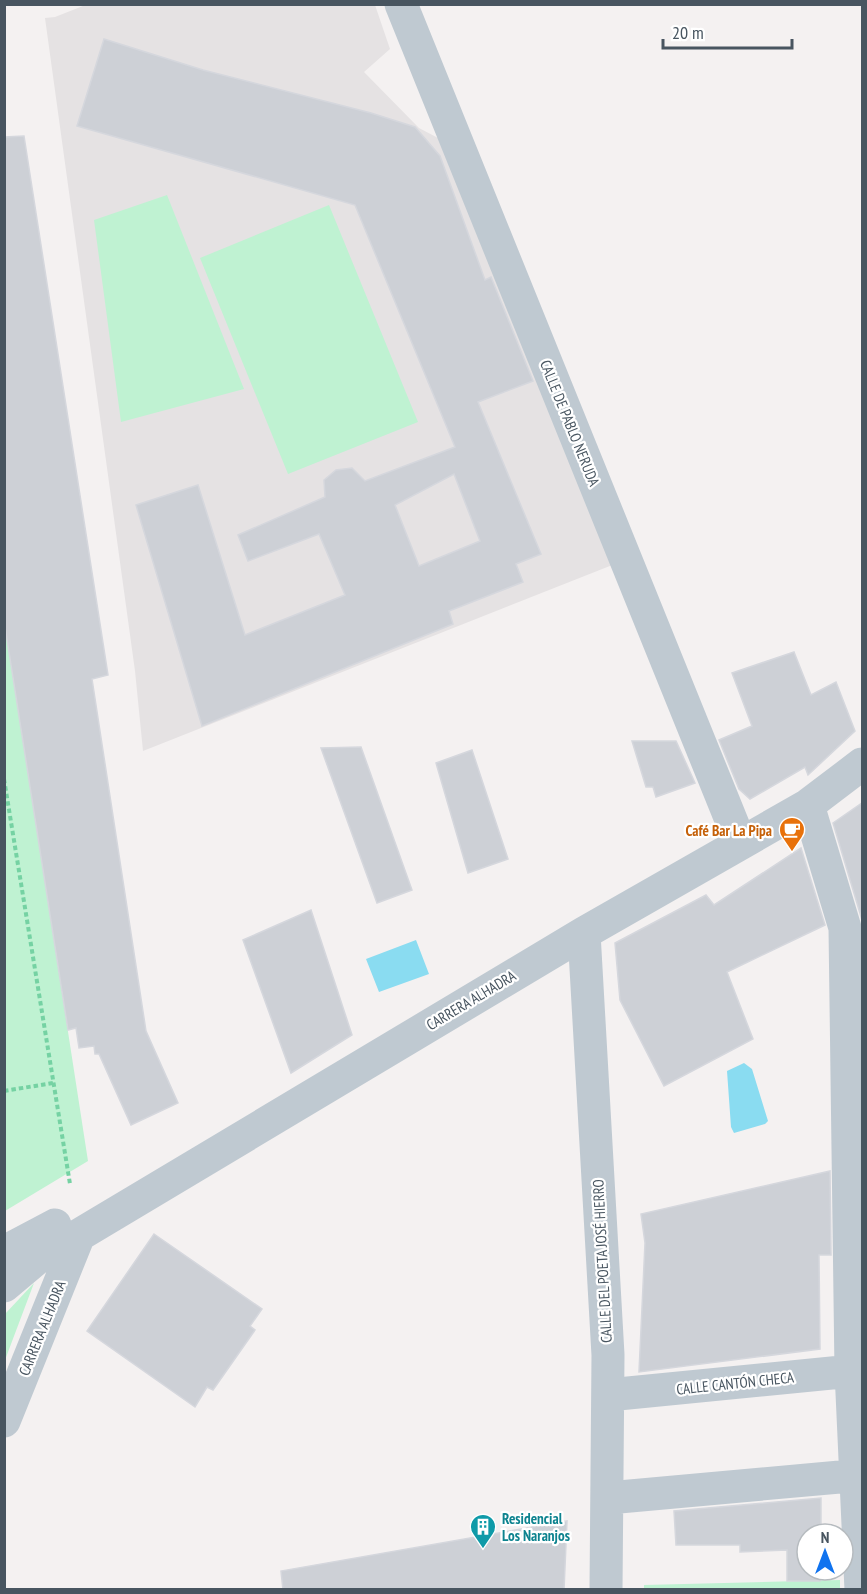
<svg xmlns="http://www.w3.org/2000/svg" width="867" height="1594" viewBox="0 0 867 1594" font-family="'PT Sans Narrow',sans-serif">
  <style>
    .education { fill: #e5e2e3 }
    .green { fill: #bff2d2 }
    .water { fill: #8adcf1 }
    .building { fill: #cdd0d6; stroke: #d5d7dd; stroke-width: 1.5; fill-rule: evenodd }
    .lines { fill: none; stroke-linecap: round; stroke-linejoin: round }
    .path { stroke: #75d2a3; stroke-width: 4; stroke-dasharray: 4.5 3; stroke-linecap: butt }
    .minor { stroke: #bfc9d1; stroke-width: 33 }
    .labels { text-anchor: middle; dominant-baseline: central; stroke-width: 4.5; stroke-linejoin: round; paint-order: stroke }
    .street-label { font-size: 15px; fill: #485560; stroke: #fff }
    .food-label { font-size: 15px; font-weight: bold; fill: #c56008; stroke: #fff; text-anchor: end }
    .culture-label { font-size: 15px; font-weight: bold; fill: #0d838f; stroke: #fff; text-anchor: start }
  </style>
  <rect width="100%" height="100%" fill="#f4f1f1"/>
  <path class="education" d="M88,4L375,5L390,49L364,72L419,128L459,149L625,560L143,751L135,671L45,18L55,17Z"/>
  <path class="green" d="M167,195L244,389L121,422L94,220Z
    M329,205L418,422L288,474L200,258Z
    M4,618L88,1161L5,1211H4Z
    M34,1283L5,1360V1314Z
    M840,1580V1590H644V1585Z"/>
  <path class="water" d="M416,940L429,974L379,992L366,959Z
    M744,1063L752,1069L768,1121L765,1124L734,1133L731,1127L727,1071Z"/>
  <path class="building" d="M104,39L203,70L371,113L415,127L440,156L485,280L491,277L533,381L478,402L541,554L516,564L523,582L449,611L453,624L202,726L136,505L198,485L245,635L345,595L319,534L248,561L238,535L325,497L324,480L336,470L352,468L365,481L455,447L355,205L77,126ZM454,474L480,541L419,566L395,505Z
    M24,136L108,675L92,679L146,1031L178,1103L131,1125L99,1054H95L94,1046L79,1048L76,1028L68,1030L4,620V137Z
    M794,652L811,695L836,682L855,731L808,775L805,767L750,799L739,789L719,740L752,726L732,673Z
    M632,741H676L695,783L656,797L653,787H646Z
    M361,747L412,890L377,903L321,748Z
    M472,750L508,859L468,873L436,763Z
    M862,803V920L833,823Z
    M801,848L825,925L727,972L753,1039L664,1086L620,1000L615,943L706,895L714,905Z
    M311,910L352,1035L291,1073L243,940Z
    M830,1171L831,1255H819L820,1349L639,1372L645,1243L641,1214Z
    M154,1234L262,1309L250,1326L255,1330L213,1390L207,1387L195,1407L87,1331Z
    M821,1498V1534H807V1570H820V1581H787V1550L740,1552V1545H676L674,1511Z
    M567,1521L564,1590H283L281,1571Z"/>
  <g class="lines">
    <path class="path" d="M4,779L70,1184
      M4,1091L53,1083"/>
    <path class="minor" d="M401,4L740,842
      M808,805L845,928L851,1371L861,1590
      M584,933L608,1355L606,1590
      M4,1252L55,1225
      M4,1286L41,1255L79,1235L584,933L808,805L862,764
      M608,1395L862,1370
      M4,1421L79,1235
      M608,1498L862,1475"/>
  </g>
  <defs>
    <symbol id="cafe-pin" viewBox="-11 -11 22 30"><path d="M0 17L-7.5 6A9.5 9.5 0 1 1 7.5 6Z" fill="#e8710a" stroke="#fff"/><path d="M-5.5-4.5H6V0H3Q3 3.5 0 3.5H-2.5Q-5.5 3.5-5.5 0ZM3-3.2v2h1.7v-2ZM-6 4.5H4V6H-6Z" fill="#fff"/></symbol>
    <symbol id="building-pin" viewBox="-11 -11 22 30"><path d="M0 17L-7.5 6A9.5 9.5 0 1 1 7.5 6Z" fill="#0f9aa8" stroke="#fff"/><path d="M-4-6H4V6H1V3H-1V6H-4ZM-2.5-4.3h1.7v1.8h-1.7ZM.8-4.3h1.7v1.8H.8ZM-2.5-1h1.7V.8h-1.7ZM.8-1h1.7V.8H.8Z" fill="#fff"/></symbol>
  </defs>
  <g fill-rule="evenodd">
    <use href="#cafe-pin" x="777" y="815" width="30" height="40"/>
    <use href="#building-pin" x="468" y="1512" width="30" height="40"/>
  </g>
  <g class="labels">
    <g class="street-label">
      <text transform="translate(570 423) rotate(68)">CALLE DE PABLO NERUDA</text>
      <text transform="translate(471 1000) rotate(-31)">CARRERA ALHADRA</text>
      <text transform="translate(602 1261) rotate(-93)">CALLE DEL POETA JOSÉ HIERRO</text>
      <text transform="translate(42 1328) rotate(-68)">CARRERA ALHADRA</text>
      <text transform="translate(735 1383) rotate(-6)">CALLE CANTÓN CHECA</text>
    </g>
    <g class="food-label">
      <text x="772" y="830">Café Bar La Pipa</text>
    </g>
    <g class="culture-label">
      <text x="502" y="1518">Residencial<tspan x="502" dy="17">Los Naranjos</tspan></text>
    </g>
  </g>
  <rect width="867" height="1594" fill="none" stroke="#485560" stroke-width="12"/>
  <g transform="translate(825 1552)"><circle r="28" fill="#ffffff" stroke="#b6bbbf" stroke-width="1.5"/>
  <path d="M0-4.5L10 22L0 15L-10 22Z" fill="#1073ef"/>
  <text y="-9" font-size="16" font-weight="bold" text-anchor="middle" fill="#485560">N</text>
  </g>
  <path d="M663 39v9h129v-9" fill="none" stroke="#485560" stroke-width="3"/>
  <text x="672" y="39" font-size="18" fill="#485560" stroke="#ffffff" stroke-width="4.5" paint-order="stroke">20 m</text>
</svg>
